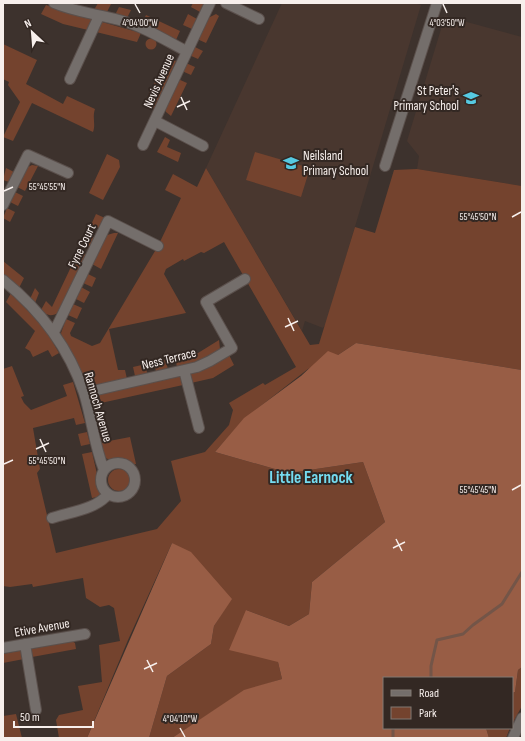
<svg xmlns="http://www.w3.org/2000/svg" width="525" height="741" viewBox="0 0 525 741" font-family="'Sofia Sans Condensed',sans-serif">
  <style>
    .built { fill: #49372f }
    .green { fill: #74432e }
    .forest { fill: #985d45 }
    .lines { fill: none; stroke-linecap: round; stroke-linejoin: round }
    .stream { stroke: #735548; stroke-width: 3 }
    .minor-casing { stroke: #5b504c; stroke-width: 12 }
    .minor { stroke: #746e6b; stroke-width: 10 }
    .ticks { fill: none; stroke: #f7efec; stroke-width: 1.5 }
    .labels { text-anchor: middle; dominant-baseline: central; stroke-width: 4; stroke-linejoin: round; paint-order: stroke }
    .street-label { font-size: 13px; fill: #f7efec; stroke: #332823 }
    .poi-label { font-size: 13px; fill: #f7efec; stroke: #332823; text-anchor: end }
    .district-label { font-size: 17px; font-weight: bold; fill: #75dcf1; stroke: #332823 }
    .ticks-label { font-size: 10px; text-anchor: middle; fill: #f7efec; stroke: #332823; stroke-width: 4; stroke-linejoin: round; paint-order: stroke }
  </style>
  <rect width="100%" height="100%" fill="#3d322d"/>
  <path class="built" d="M282,3H414L421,5L326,324L323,328L305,321L302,331L206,168Z
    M445,16L522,37V186L417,169L419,156L407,141Z"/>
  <path class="green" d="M98,3L111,4L107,12L94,10Z
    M193,3H204L200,12L191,7Z
    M46,5L71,14L93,19L88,30L63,24L41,14Z
    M119,7L131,10L127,18L115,15Z
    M188,14L197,19L192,29L183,25Z
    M216,14L219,16L206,43L197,39L208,18Z
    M146,15L180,31L176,40L142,23Z
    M102,22L141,33L137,42L96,32Z
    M145.5 44a5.5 5.5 0 1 1 11 0a5.5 5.5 0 1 1-11 0Z
    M3,44L37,60L26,84L63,104L67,96L95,109C92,118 96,124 93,132L32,103L13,141L3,137L20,102L8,85L9,82L3,79Z
    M193,46L203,51L198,59L189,55Z
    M167,57L176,61L154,109L144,104Z
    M186,63L195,67L191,75L182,71Z
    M178,79L187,83L171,116L166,112L165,108Z
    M165,137L170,140L167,147L181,153L178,162L157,152Z
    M255,152L310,168L301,197L246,180Z
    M107,154L119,160L120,167L103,200L89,193Z
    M32,165L38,166L25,191L17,187L26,168Z
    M6,168L14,172L9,182L3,180Z
    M206,168L310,345L319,344L355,227L375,233L394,170L417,169L522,186V370L356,343L338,355L308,369L243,420L215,452L289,473L363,462L385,522L312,582L309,614L289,626L246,610L278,662L282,679L244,691L172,738H149L167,676L211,644L214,626L231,599L172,543L128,640L87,738H59L56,720L59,715L83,710L78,686L102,682L99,645L120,641L114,608L109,605L100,607L86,598L83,578L33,587L32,584L10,587L3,586V369L12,366L24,396L21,397L24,403L31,410L67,396L63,385L73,382L85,423L76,425L74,418L33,428L40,469L37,473L56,553L157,529L181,501L171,461L205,452L229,425L233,410L229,403L263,383L265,385L296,367L224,242L204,253L201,252L184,261L183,259L166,269L164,274L186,313L109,329L118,370H125L127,379L94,386L87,384L62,339L61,333L66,319L75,323L70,333L71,336L92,346L100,343L158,246L181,198L165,190L173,174L197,187Z
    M15,192L23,196L18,206L10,202Z
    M7,208L15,212L10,222L3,218Z
    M96,214L105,218L100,229L91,225Z
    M87,233L95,238L91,248L82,243Z
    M114,233H118L101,269L92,264L107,235Z
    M79,250L87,255L59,312C52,317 47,316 41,310L46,301L52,307Z
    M3,261L24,278L19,288L3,275Z
    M88,274L96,278L92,287L83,283Z
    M81,287L90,292L84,303L76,299Z
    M35,288L39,293L35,303L30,299Z
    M11,293L45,329L59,353L52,357L48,350L33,357L30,351L25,348L35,331L6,302Z
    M73,304L82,308L77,319L68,315Z
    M219,340L220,349L201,362L177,367L175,358L198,353Z
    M229,355L234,365L213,378L191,383L189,374L206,369Z
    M166,360L168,370L156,372L154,362Z
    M146,364L147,373L135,376L133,367Z
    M181,375L183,385L101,403L99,394Z
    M87,432L90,444L81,446L78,434Z
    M108,435L109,441L130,437L136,464C131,465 129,462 124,460C117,458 111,462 104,457L98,437Z
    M92,452L102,496L92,498L82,454Z
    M108 480a11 11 0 1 1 22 0a11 11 0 1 1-22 0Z
    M72,641L75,643L76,649L32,657L31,649Z
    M23,650L24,659L3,663V654Z
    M522,667V706L512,724V693L515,692L518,670Z
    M16,714L22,738H3V716Z
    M486,728H510L506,738H489Z"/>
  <path class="forest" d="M356,343L522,370V667L518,670L515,692L512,693V678H384V728H486L489,738H172L244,690L282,679L278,662L229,650L246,610L289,626L309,614L312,582L385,522L363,462L289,473L215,452L244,418L301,376L328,351L338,355Z
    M172,543L191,552L232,599L214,626L211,644L167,676L149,738H87Z"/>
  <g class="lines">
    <path class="stream" d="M431,678V666L437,640L463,634L473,625L502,604L522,572
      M393,728V738"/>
    <defs>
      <path id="minor" d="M54,3C75,12 97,14 119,20C143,26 165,40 186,51
        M226,3L259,19
        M70,79L99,16
        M155,121L203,146
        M143,145L210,3
        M385,166L437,3
        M3,205L28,155L68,173
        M3,280C40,310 69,348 84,393C92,419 94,445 104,470
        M54,332L108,221L158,246
        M184,370L199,428
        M84,393L197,367L210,361L232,348L206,302L245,279
        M101 480a17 17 0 1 1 34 0a17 17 0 1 1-34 0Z
        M52,518C70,512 97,509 108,494
        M25,644L36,710
        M3,648L85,634
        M513,738L522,718"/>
    </defs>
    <use href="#minor" class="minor-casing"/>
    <use href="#minor" class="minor"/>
  </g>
  <path class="ticks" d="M135,4L140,13M443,4L447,13M181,97L187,110M177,107L190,101M4,191L13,187M512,217L521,212M288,318L294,331M285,327L298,321M40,439L46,452M36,449L49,443M4,464L13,460M512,490L521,485M396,539L402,551M393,548L405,542M147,660L153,672M144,669L157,663M180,728L185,737"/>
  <defs>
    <symbol id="school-bare" viewBox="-9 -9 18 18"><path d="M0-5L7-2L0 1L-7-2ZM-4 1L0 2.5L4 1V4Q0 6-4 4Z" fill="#56c9e1" stroke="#332823" stroke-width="2.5" paint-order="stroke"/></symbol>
  </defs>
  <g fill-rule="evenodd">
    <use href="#school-bare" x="460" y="87" width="22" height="22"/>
    <use href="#school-bare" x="280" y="152" width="22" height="22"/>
  </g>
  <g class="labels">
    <g class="street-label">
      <text transform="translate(159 81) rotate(-66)">Nevis Avenue</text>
      <text transform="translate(82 246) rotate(-64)">Fyne Court</text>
      <text transform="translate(169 359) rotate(-14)">Ness Terrace</text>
      <text transform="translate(98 407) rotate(74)">Rannoch Avenue</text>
      <text transform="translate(42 628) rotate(-10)">Etive Avenue</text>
    </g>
    <g class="poi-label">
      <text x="459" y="91">St Peter's<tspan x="459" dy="15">Primary School</tspan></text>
      <text x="303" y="156" text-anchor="start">Neilsland<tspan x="303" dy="15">Primary School</tspan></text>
    </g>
    <g class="district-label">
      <text x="311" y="478">Little Earnock</text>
    </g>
  </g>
  <g class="ticks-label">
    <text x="140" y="26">4°04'00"W</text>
    <text x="447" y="26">4°03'50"W</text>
    <text x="47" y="190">55°45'55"N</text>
    <text x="478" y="220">55°45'50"N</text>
    <text x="47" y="464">55°45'50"N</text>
    <text x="478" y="493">55°45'45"N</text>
    <text x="180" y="722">4°04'10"W</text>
  </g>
  <rect width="525" height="741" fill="none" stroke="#f7efec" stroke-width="8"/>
  <rect x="383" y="677" width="130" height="52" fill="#332823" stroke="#817873"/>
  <rect x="391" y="690" width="20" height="6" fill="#746e6b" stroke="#817873"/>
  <text x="419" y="697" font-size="12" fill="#f7efec">Road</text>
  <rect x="391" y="707" width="20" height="12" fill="#74432e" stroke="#817873"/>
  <text x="419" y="717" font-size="12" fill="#f7efec">Park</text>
  <g transform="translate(32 32) rotate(334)" stroke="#332823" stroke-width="3" paint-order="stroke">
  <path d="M0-3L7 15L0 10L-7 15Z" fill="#f7efec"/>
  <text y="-6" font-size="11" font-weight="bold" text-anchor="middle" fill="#f7efec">N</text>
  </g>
  <path d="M14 721v6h79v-6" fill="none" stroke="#f7efec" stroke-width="2"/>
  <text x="20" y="721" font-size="12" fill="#f7efec" stroke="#332823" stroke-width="3" paint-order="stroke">50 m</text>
</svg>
